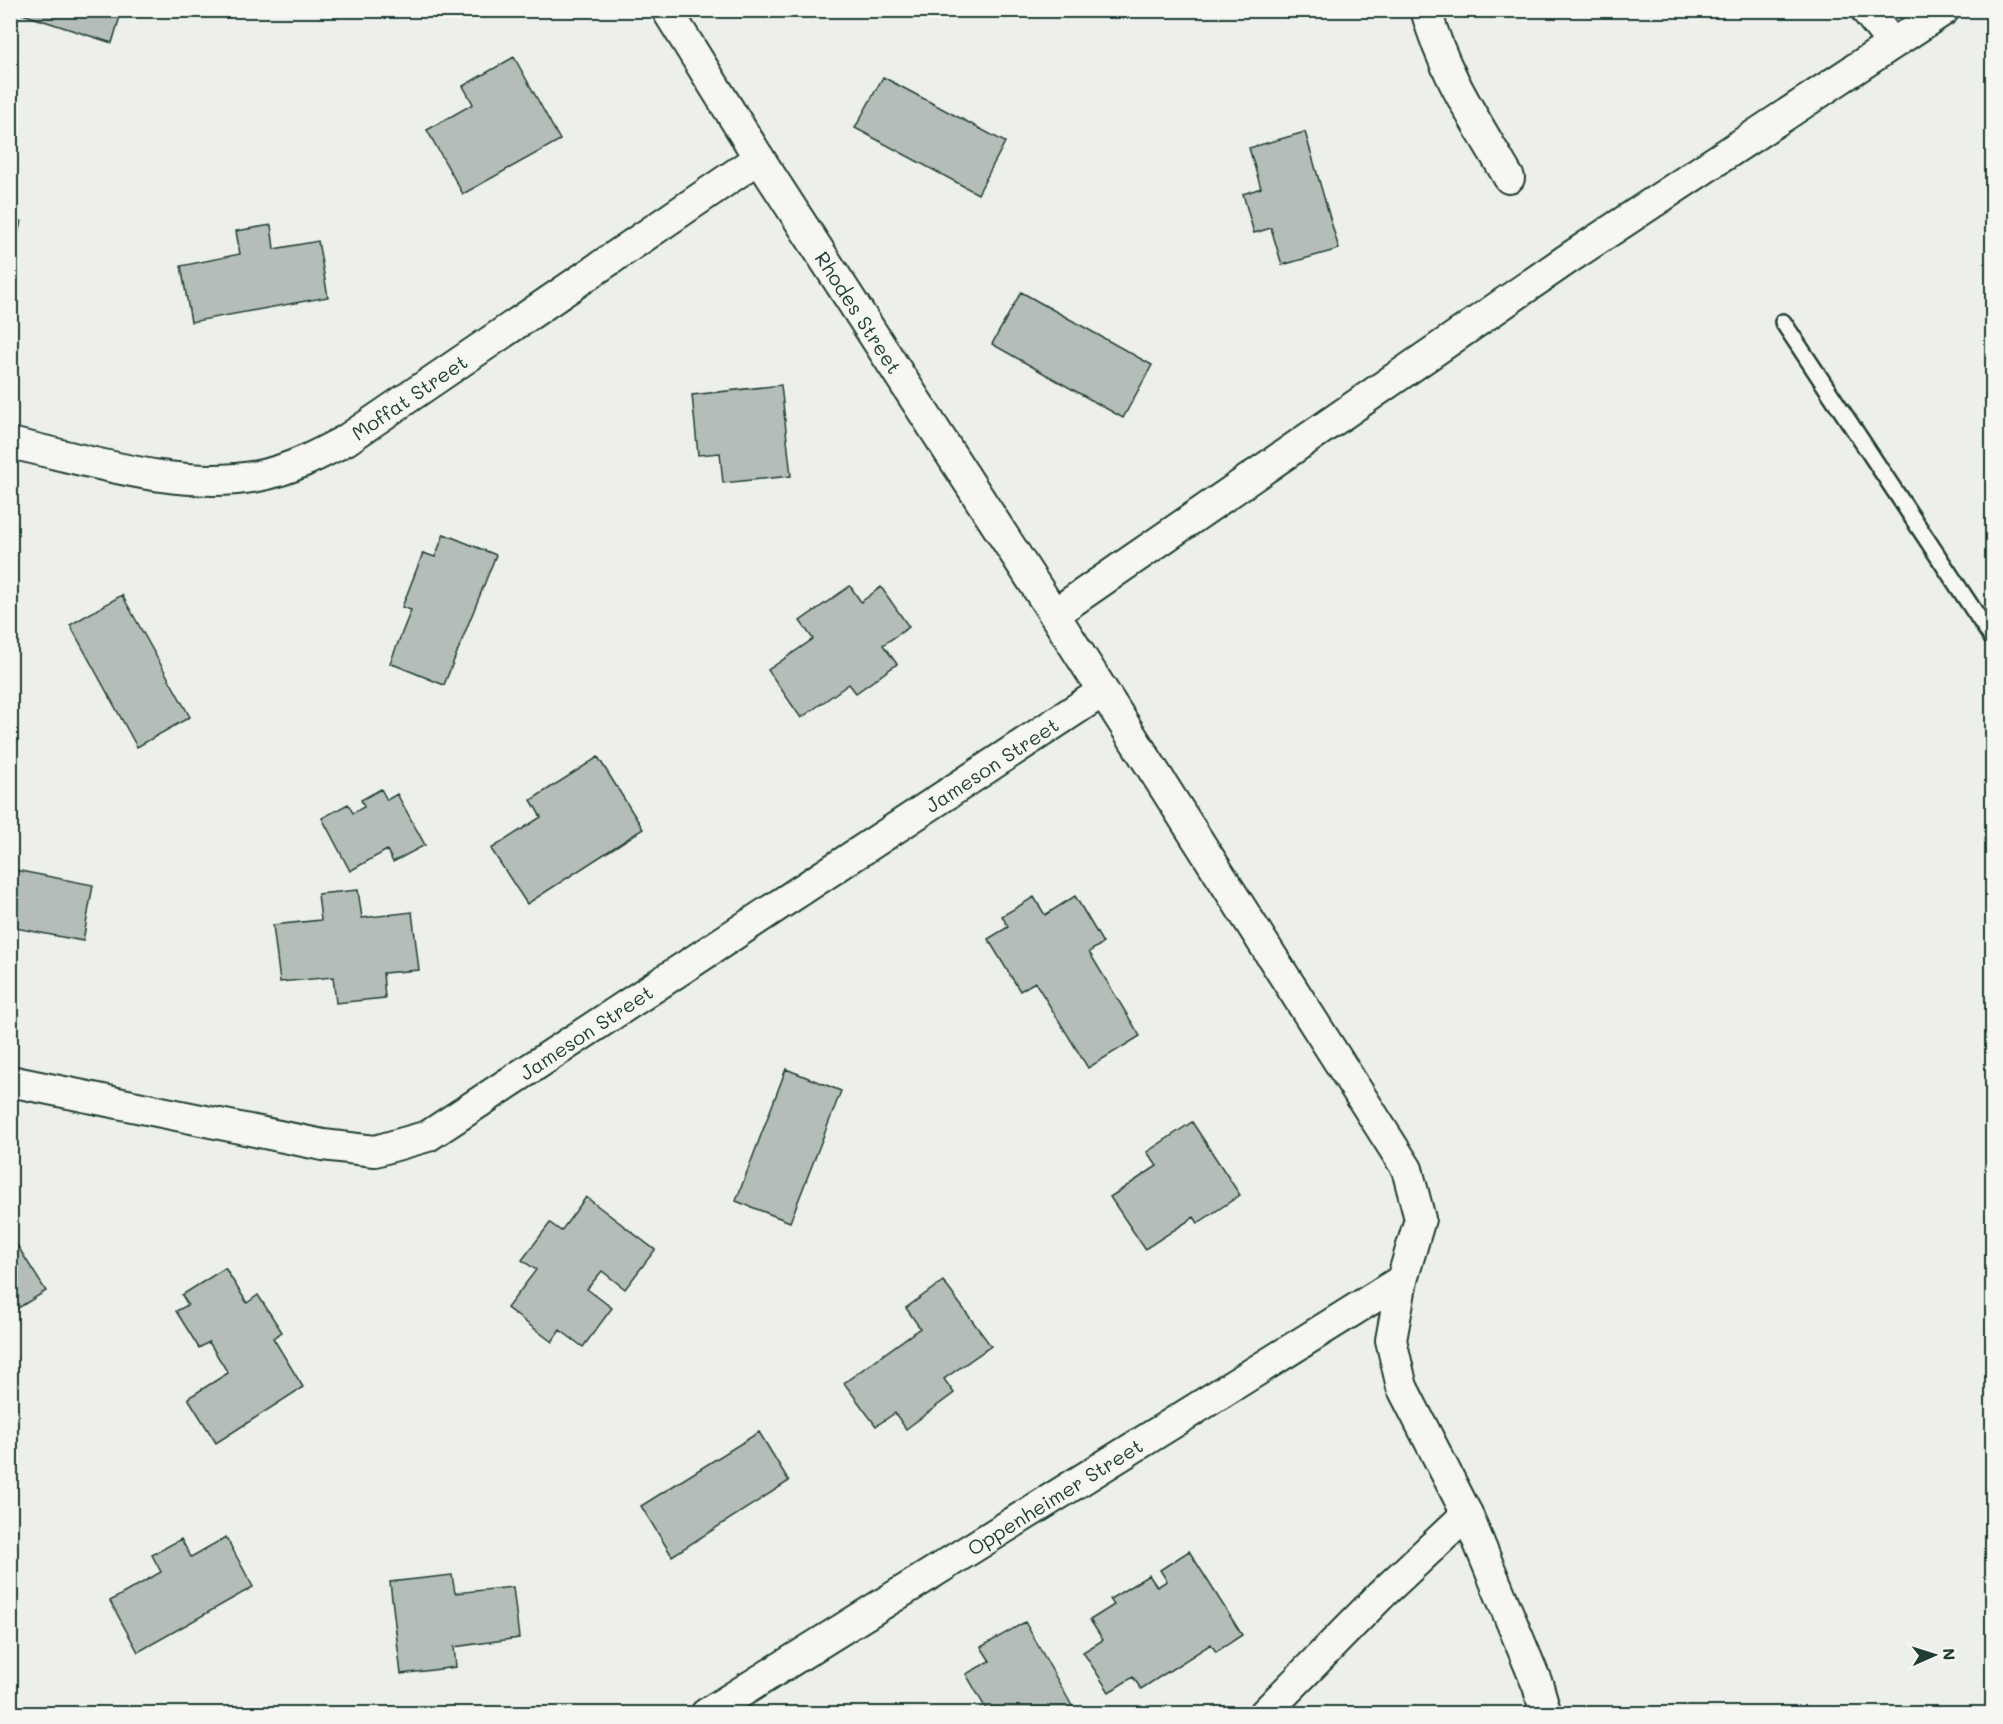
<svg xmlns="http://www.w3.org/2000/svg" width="2003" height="1724" viewBox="0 0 2003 1724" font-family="Mali,sans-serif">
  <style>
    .building { fill: #b4bdb8; stroke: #1f3d34; stroke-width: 1.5 }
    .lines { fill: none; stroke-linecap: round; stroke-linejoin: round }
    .service-casing { stroke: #1f3d34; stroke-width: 20 }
    .minor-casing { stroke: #1f3d34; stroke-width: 34 }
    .service { stroke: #f6f6f2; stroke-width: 15 }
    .minor { stroke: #f6f6f2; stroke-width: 30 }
    .labels { text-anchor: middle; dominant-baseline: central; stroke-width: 6; stroke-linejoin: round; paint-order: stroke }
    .street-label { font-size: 20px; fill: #1f3d34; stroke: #f6f6f2 }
  </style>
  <rect width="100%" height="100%" fill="#edefea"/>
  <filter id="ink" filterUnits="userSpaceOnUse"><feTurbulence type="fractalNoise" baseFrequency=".0167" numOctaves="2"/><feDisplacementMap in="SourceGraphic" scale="12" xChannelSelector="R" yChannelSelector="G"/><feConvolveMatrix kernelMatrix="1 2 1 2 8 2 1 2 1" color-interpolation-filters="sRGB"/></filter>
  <g filter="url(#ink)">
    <path class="building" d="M10,10H122L112,43Z
      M514,57L560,140L463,194L427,130L473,104L463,86Z
      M883,77L1005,142L978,194L855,128Z
      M1305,132L1339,249L1282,265L1271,228L1254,233L1243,194L1261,188L1249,148Z
      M10,219L21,221L10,272Z
      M271,225L274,249L318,241L328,297L191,322L181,266L240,254L236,231Z
      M1021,292L1152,365L1123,418L992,344Z
      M781,385L791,476L723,483L720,453L698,455L692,395Z
      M444,534L496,555L444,685L390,663L411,610L402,607L423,553L435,557Z
      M850,586L861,602L881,587L909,627L883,645L897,664L856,693L849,684L801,718L768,670L813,639L800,621Z
      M122,595L190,717L137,747L70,625Z
      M598,757L643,829L527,904L491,849L541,817L531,800Z
      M381,789L387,800L397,794L425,845L393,862L387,850L350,871L322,818L348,804L353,813L364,807L361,800Z
      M10,869L93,885L83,941L10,927Z
      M358,890L362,918L412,912L419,970L383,973L385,998L336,1003L333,977L280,982L273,925L321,920L318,894Z
      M1075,896L1103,943L1089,952L1140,1036L1088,1068L1035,982L1020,991L988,939L1008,927L1002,916L1034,897L1045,915Z
      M786,1069L841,1091L790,1222L736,1201Z
      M1192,1122L1240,1195L1198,1223L1194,1217L1145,1249L1110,1197L1157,1166L1147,1152Z
      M586,1197L655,1250L625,1289L602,1271L587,1289L612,1308L583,1347L560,1330L552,1342L507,1308L536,1270L522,1260L550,1223L561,1231Z
      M10,1234L46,1291L10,1313Z
      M225,1268L247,1303L258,1295L282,1332L273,1338L303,1387L216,1443L188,1398L228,1373L209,1342L199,1348L176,1311L188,1305L182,1295Z
      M943,1281L991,1346L944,1379L954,1393L906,1429L895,1413L876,1426L844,1383L920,1328L906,1308Z
      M759,1432L789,1481L672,1556L641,1506Z
      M226,1537L253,1587L138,1652L110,1601L161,1572L152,1555L181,1539L191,1557Z
      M1189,1551L1242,1635L1216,1652L1211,1644L1141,1689L1133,1677L1109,1692L1083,1652L1103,1640L1090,1620L1114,1605L1110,1599L1149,1575L1157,1587L1167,1581L1160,1570Z
      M452,1575L455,1593L513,1587L519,1638L454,1647L456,1667L401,1674L390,1582Z
      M1025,1622L1076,1713L1075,1714H989L966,1674L990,1661L981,1647Z"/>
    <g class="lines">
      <defs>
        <path id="service" d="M1783,322L1992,638"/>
        <g id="minor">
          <path id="s1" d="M667,10L759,158L1054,614L1407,1169L1420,1219L1402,1280L1391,1340L1402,1387L1467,1514L1538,1686L1546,1714"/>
          <path d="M1426,10C1444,75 1476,121 1509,178"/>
          <path d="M1866,10L1892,43"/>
          <path id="s2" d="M10,443C88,460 179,491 258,476C290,470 318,455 346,440L759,158"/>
          <path d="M1054,614L1566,260L1944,10"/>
          <path id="s3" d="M10,1081L323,1145L375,1151L428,1136L1102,692"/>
          <path id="s4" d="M706,1714L1402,1280"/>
          <path d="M1264,1714L1382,1594L1467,1514"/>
        </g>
      </defs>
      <use href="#service" class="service-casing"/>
      <use href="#minor" class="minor-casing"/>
      <use href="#service" class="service"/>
      <use href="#minor" class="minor"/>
    </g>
  </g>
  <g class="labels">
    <g class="street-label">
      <text stroke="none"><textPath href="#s1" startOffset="358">Rhodes Street</textPath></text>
      <text stroke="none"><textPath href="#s2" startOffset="424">Moffat Street</textPath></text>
      <text stroke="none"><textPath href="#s3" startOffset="1102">Jameson Street</textPath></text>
      <text stroke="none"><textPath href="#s3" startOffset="616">Jameson Street</textPath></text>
      <text stroke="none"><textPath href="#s4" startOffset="411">Oppenheimer Street</textPath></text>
    </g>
  </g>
  <rect width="2003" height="1724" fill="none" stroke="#f6f6f2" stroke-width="36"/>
  <rect x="18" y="18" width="1967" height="1688" fill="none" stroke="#1f3d34" stroke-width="2" filter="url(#ink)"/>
  <g transform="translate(1934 1655) rotate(87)" stroke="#f6f6f2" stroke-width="4.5" paint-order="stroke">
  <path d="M0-4.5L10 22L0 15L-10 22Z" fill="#1f3d34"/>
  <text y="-9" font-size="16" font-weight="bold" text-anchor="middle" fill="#1f3d34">N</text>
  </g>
</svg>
